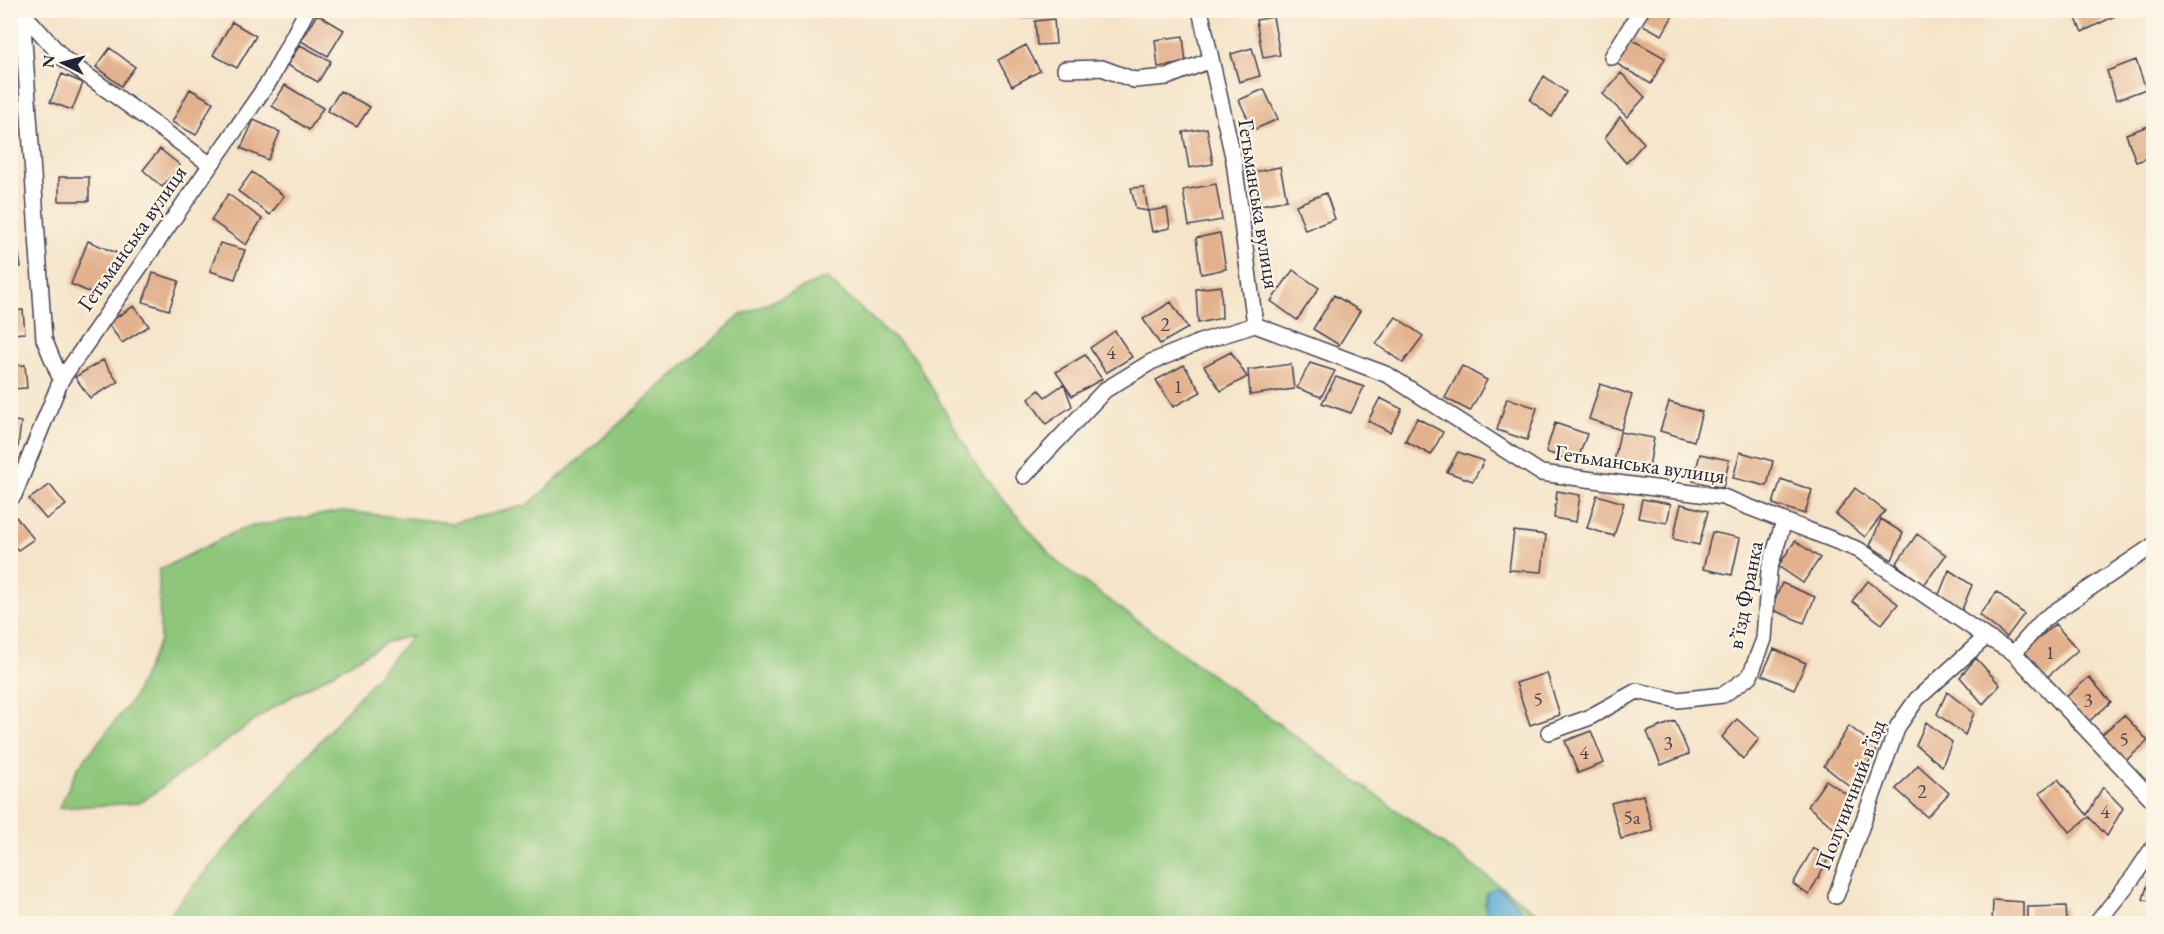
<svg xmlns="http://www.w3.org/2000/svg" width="2164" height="934" viewBox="0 0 2164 934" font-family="'EB Garamond',serif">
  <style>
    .green { fill: #8ec77b; stroke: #58745b; stroke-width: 1.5 }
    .water { fill: #57a9d2; stroke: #3c6686; stroke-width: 1.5 }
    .building { fill: #e3b18d }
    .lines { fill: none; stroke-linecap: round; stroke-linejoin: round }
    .minor-casing { stroke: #423f50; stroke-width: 18 }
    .minor { stroke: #fff; stroke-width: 15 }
    .labels { text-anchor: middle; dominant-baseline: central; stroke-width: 4.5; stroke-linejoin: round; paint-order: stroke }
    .number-label { font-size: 20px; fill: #524650 }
    .street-label { font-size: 22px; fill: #22223b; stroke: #fcf5e5 }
  </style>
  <rect width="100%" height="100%" fill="#fcf5e5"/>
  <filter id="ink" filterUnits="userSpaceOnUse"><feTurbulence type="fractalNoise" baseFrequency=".0167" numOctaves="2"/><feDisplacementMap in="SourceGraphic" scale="12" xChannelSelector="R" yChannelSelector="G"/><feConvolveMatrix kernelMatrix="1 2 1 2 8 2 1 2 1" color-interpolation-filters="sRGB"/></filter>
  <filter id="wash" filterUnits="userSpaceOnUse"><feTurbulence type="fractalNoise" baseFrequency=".008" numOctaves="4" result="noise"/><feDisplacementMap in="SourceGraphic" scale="24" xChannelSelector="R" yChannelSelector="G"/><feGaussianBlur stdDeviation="1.35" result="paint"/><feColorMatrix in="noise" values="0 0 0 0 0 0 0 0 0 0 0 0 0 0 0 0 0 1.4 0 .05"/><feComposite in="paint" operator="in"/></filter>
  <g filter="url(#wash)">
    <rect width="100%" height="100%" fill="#f5e4c9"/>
    <path class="green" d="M826,278L913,355L982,475L1057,562L1551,923H161L412,636L387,642L272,708L140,803L59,808L77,769L132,700L160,640L159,570L243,528L342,511L453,523L528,505L741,315Z"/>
    <path class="water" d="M1496,887C1512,895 1520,907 1527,923H1488L1485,903L1487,893Z"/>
    <g id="blocks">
      <path class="building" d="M1020,10H1048V16L1021,18Z
        M1649,10H1676L1662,35L1641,24Z
        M2072,10H2120L2121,13L2082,32Z
        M317,14L344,30L328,56L301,41Z
        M1273,17L1280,55L1263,58L1256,20Z
        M1054,19L1056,44L1037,45L1035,21Z
        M232,22L256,36L237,68L213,55Z
        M1183,36L1186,63L1158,67L1155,40Z
        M1631,39L1665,58L1651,84L1617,64Z
        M300,45L331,61L318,82L287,65Z
        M1026,45L1040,71L1012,86L998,60Z
        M110,48L135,67L121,86L96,67Z
        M1252,48L1260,76L1239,82L1231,54Z
        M2136,60L2146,89L2116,100L2107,71Z
        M1621,73L1645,97L1627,117L1603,94Z
        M62,74L83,83L72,110L50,102Z
        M1544,76L1566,92L1552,117L1530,100Z
        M285,85L323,108L309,130L272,106Z
        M190,89L213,102L196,135L172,122Z
        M1264,89L1278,119L1253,130L1239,100Z
        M340,91L370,107L357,127L327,111Z
        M1620,117L1644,143L1626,163L1605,138Z
        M254,120L280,132L268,160L241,148Z
        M2154,124V156L2136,162L2126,134Z
        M1207,128L1213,164L1189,168L1183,132Z
        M160,149L180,165L162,187L143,170Z
        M1280,167L1287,200L1261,205L1254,172Z
        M10,169H14L16,196H10Z
        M252,172L284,196L270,215L238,191Z
        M59,177H89V201H59Z
        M1216,184L1222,220L1189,226L1183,190Z
        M1144,187L1148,211L1136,209L1131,188Z
        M1326,193L1335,219L1305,230L1296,205Z
        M228,194L262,219L246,245L211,220Z
        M1167,208L1170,228L1152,232L1148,211Z
        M10,212H14V233H10Z
        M1220,233L1226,269L1201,274L1196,238Z
        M16,237L21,267L10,269V238Z
        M88,241L119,254L100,297L71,284Z
        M220,243L245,250L235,279L210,271Z
        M1293,270L1319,288L1297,320L1271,301Z
        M153,273L179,281L169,310L143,302Z
        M1221,286L1222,318L1198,323L1196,289Z
        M1334,295L1360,311L1339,345L1313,329Z
        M1171,302L1188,328L1160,344L1143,319Z
        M134,306L149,326L122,343L107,323Z
        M23,310L25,333L10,334V311Z
        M1396,317L1423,336L1403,363L1376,344Z
        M1115,331L1132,357L1106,373L1090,348Z
        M1231,352L1247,377L1221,391L1204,366Z
        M1085,355L1102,379L1072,396L1056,372Z
        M103,360L118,382L90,398L75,377Z
        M1310,363L1335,371L1321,397L1297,388Z
        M1291,364L1294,389L1250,395L1248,370Z
        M25,365L27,388L10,389V366Z
        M1184,365L1201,392L1173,407L1156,380Z
        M1462,366L1487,380L1470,411L1445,398Z
        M1336,377L1364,387L1351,413L1322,403Z
        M1064,384L1072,406L1046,424L1029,399L1039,390L1045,397Z
        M1600,384L1632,395L1621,430L1589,419Z
        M1380,398L1402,409L1390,432L1368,421Z
        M1507,398L1537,408L1527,440L1497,430Z
        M1669,402L1702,412L1694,441L1660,431Z
        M1417,418L1443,432L1431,455L1405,441Z
        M10,420L21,422L18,447L10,446Z
        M1555,423L1587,434L1577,462L1546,452Z
        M1620,432L1654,438L1648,473L1613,467Z
        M1458,452L1484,461L1473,481L1447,472Z
        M1740,452L1773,461L1767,486L1733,478Z
        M1700,454L1729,460L1723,488L1693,481Z
        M1781,479L1812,490L1805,514L1773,504Z
        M50,485L66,505L46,519L29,499Z
        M1855,488L1885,511L1865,537L1836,514Z
        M1557,491L1580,495L1576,522L1554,518Z
        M1597,495L1624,503L1614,536L1587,528Z
        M1642,499L1671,504L1667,523L1638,518Z
        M1681,504L1708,511L1699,545L1673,539Z
        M16,517L34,539L18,550L10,541V520Z
        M1881,519L1903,533L1892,560L1870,546Z
        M1514,531L1546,535L1542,572L1509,570Z
        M1712,532L1740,538L1732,575L1703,569Z
        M1917,534L1946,555L1924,585L1896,564Z
        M1795,541L1820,558L1803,583L1778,566Z
        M1949,570L1972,585L1961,612L1938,597Z
        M1868,581L1898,604L1882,624L1852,601Z
        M1782,583L1815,597L1804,623L1771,609Z
        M1997,592L2024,614L2007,637L1979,615Z
        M2055,624L2078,650L2045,679L2022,653Z
        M1774,649L1806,663L1794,689L1762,675Z
        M1976,658L2000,685L1983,704L1960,677Z
        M1547,673L1560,715L1530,725L1516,683Z
        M2089,677L2111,702L2087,723L2065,698Z
        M1947,692L1974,713L1965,735L1937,714Z
        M2124,715L2148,741L2123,763L2099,737Z
        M1737,719L1759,739L1743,759L1722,737Z
        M1675,721L1689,754L1661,765L1647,732Z
        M1926,722L1952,742L1942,766L1916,745Z
        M1849,726L1878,748L1852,788L1824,766Z
        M1591,731L1604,763L1578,773L1565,741Z
        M1918,765L1949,793L1927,817L1896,789Z
        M2058,779L2087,815L2103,787L2123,808L2107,836L2089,817L2070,832L2040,793Z
        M1826,780L1853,799L1835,829L1808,806Z
        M1643,795L1653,831L1621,839L1611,803Z
        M1813,848L1829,857L1809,895L1793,884Z
        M2153,868H2154V903L2143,899Z
        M1993,900L2023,902V924H1992Z
        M2066,906L2067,924H2028V907Z"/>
    </g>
  </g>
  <g filter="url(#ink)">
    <use href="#blocks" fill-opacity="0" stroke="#423f50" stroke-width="1.5"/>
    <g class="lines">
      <defs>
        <path id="minor" d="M22,10L44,339L61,380
          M1200,10L1234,161L1255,325L1388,375L1541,473L1723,497L1859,550L1986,637L2014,653L2044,619L2154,545
          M22,12L63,58L211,165
          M1612,57L1641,10
          M1065,69L1102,68L1134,80L1167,77L1211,60
          M1024,476L1105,390L1151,362L1200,342L1255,325
          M10,499L14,495L61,380L270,80L307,10
          M2014,653L2154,801
          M1549,732L1588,718L1637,691L1677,700L1723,695L1750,676L1764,639L1769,570L1784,521
          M1836,896L1898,726L1917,699L1986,637
          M2096,924L2134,876L2154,846"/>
      </defs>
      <use href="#minor" class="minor-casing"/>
      <use href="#minor" class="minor"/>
    </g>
  </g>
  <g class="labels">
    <g class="number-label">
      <text x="1165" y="324">2</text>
      <text x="1111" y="352">4</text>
      <text x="1178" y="386">1</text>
      <text x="2050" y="652">1</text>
      <text x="1538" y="699">5</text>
      <text x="2088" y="700">3</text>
      <text x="2124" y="739">5</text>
      <text x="1668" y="743">3</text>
      <text x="1584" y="752">4</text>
      <text x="1922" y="791">2</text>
      <text x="2105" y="811">4</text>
      <text x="1632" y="817">5а</text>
    </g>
    <g class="street-label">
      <text transform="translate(1259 204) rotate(81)">Гетьманська вулиця</text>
      <text transform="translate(132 238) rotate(-55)">Гетьманська вулиця</text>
      <text transform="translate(1640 464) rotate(8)">Гетьманська вулиця</text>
      <text transform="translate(1745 595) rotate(-79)">в’їзд Франка</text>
      <text transform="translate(1850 795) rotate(-69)">Полуничний в’їзд</text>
    </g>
  </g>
  <rect width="2164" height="934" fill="none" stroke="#fcf5e5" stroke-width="36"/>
  <g transform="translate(63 63) rotate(276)" stroke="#fcf5e5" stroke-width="4.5" paint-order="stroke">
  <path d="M0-4.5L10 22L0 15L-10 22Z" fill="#22223b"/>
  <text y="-9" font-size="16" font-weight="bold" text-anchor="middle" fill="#22223b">N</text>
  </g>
</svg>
